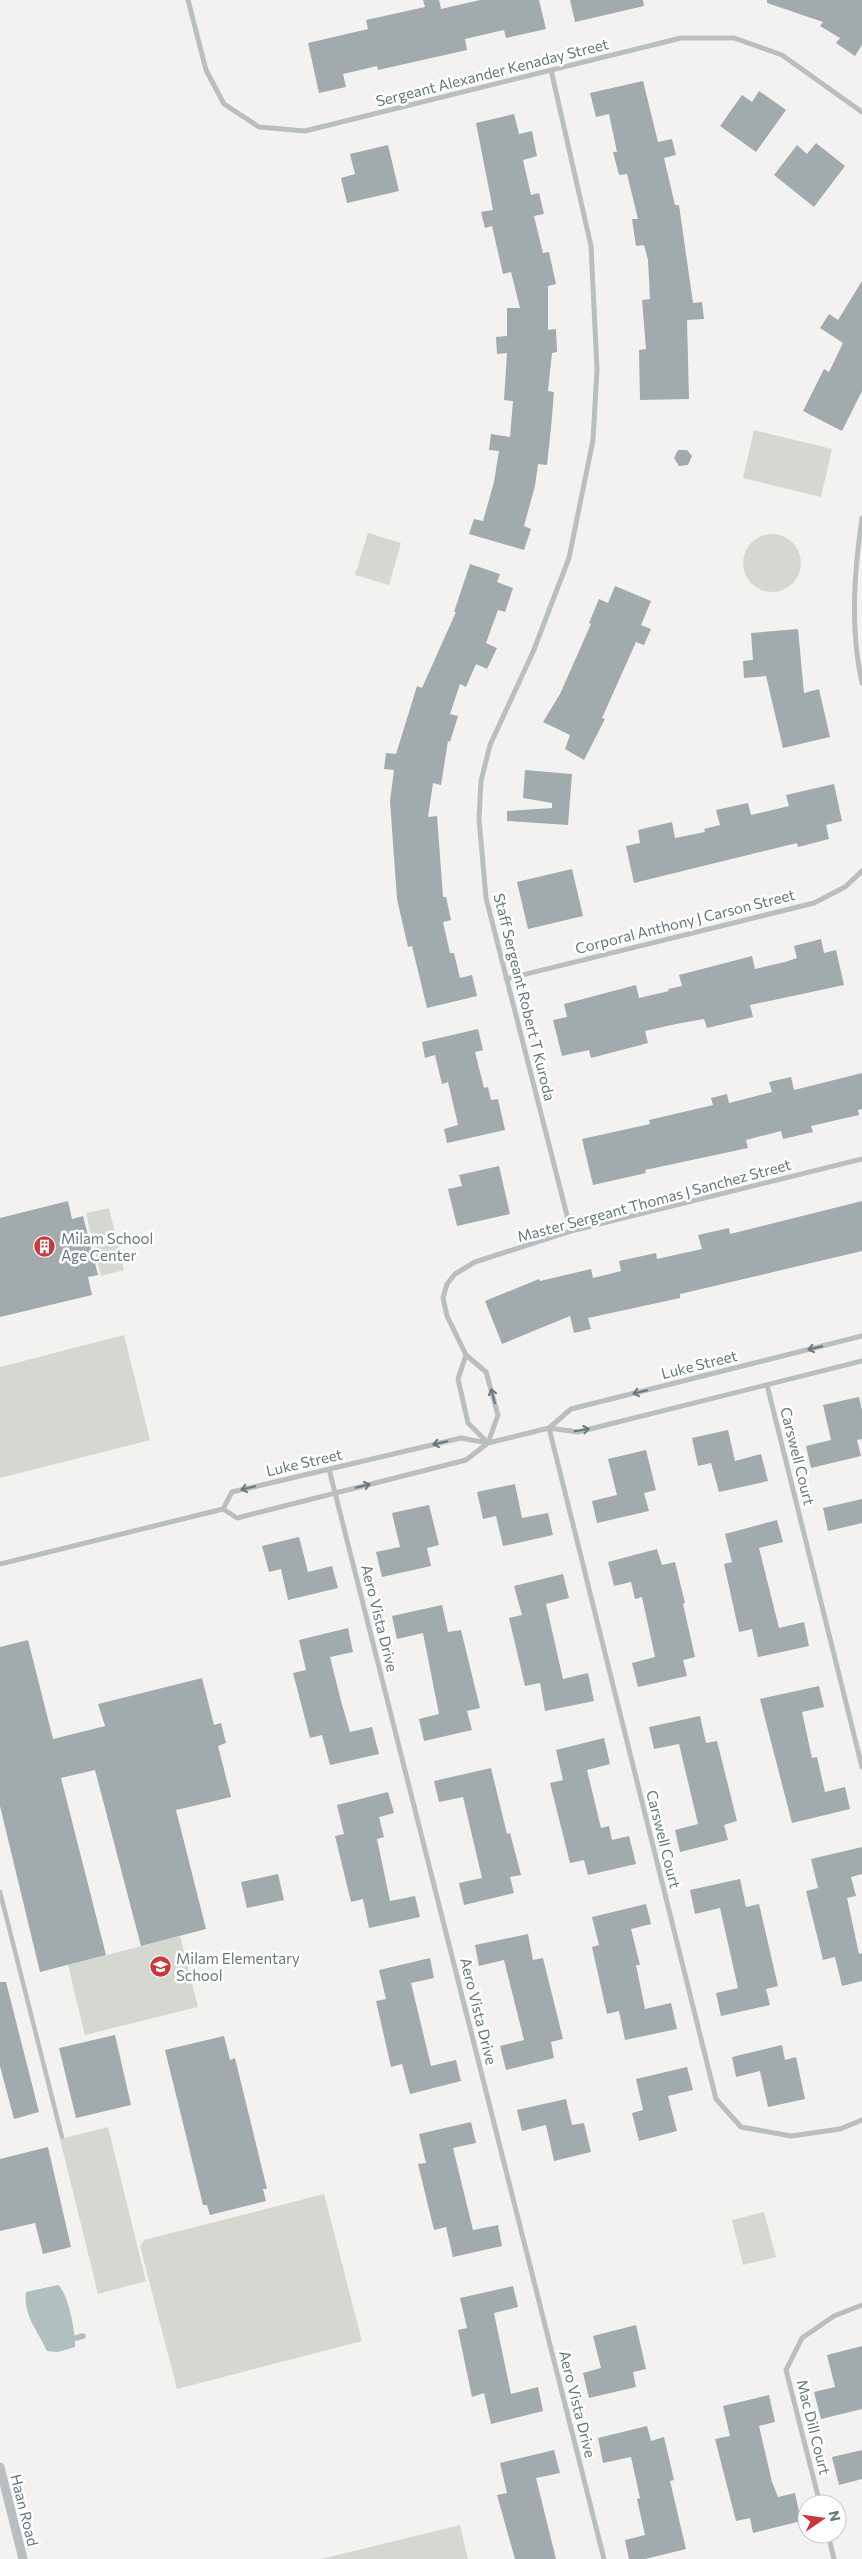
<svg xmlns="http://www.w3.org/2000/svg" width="862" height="2559" viewBox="0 0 862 2559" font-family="Commissioner,sans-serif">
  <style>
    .green { fill: #d4d8d0 }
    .water { fill: #b0bfbf }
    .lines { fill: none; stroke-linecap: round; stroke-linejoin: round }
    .stream { stroke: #b0bfbf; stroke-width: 5.5 }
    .building { fill: #a1aaac }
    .pedestrian { stroke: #b9bec0; stroke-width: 4.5 }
    .minor { stroke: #b9bec0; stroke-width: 5 }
    .tertiary { stroke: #b9bec0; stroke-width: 9 }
    .oneway { stroke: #66787d }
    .labels { text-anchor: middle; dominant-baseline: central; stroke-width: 5; stroke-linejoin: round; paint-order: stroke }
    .street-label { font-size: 15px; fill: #66787d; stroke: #fff }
    .poi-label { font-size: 15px; fill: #66787d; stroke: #fff; text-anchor: start }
  </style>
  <rect width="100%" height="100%" fill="#f3f2f0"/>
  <path class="green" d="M754,430L832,449L821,497L743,478Z
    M368,533L401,543L389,585L355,575Z
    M743 563a29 29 0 1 1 58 0a29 29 0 1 1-58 0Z
    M109,1208L124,1270L101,1276L86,1213Z
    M124,1335L150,1440L0,1478V1367Z
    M180,1936L198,2007L85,2035L68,1965Z
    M108,2127L146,2281L98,2294L60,2139Z
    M324,2194L362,2341L177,2389L140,2246L144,2240Z
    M764,2212L776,2257L743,2265L732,2220Z
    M460,2525L468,2559H321Z"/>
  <path class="water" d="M58,2285C68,2292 76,2334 75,2347L58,2352L47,2351C38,2331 23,2315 26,2292Z"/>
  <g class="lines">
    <path class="stream" d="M76,2338L83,2336"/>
  </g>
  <path class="building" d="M423,0H439L441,9L480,0H539L546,29L506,38L504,30L465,39L467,50L378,70L377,66L343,74L346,87L319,93L308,43L368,29L366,20L425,7Z
    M570,0H643L644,6L575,22Z
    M767,0H862V45L855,56L836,43L840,38L820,26L823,22L767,3Z
    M643,81L658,142L672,139L676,155L664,158L675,205H679L693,303L702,302L704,319L687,320L689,399L640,400L639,350L646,349L642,300L650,299L648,260L644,245L636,246L632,219H638L627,174L619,175L613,152H617L609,114L596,117L590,93Z
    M759,91L786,110L756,152L720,126L742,95L752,102Z
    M514,114L519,134L532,131L537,156L523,160L531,195L539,193L544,214L534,216L543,253L549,252L556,284L548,286V330L556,329L557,352L552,353L548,391L554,392L551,428L547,465L538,464L535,486L524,526L531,529L524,550L469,534L474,519L483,521L494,482L499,451L489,450L491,434L510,437L513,401L504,400L507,353L497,354L496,337L507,336V308H520L511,272L503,274L492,226L485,228L481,212L493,210L476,123Z
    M816,143L845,166L814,207L774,175L797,145L807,154Z
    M388,145L399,191L347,203L341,178L355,174L350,154Z
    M862,281V391L842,431L803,411L824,369L829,372L843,343L820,328L829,314L838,320Z
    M678,450H687L692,456L688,465L679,466L674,458Z
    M470,564L500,574L497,582L513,588L505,612L498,610L486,643L497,648L487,669L476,664L466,687L460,684L450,714L458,716L450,742L448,741L441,785L433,783L428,817L437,816L443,897H446L451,920L443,922L450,953H454L460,978L472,975L477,996L427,1008L412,946L408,947L397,899L390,801L394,770L384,769L386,753L396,754L417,686L422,688L456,612H454Z
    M615,586L651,601L641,625L651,629L644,645L636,642L602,718L605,719L584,760L565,749L570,735L543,722L560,694L591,624L589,623L599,599L608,603Z
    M798,629L804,693L819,689L830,737L783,748L766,676L744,678L743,661L753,660L751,633Z
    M525,770L572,774L568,825L507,821V811L552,808V803L523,798Z
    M834,784L842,821L826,825L829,839L798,847L797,843L634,883L626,846L640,843L638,830L672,822L675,838L705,832L704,829L720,825L716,810L748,803L751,815L789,806L786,795Z
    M572,869L583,916L528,929L517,882Z
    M821,939L824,953L836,950L844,985L750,1005L753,1017L707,1028L704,1019L676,1024L645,1031L648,1043L591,1058L589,1050L562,1056L553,1020L567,1017L564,1004L636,985L639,998L669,991L668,989L682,986L679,975L752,956L755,969L785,962L797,958L794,946Z
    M478,1029L483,1050L475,1052L484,1088L488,1087L491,1100L498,1099L505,1130L447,1143L444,1129L458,1125L448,1082L442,1084L435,1055L425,1058L422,1042Z
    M862,1073V1109L858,1110L859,1115L811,1126L813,1132L783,1139L781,1131L746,1140L748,1148L645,1170L646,1173L593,1185L582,1139L650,1124L649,1120L713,1105L711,1098L727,1094L729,1103L772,1092L769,1082L791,1077L794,1090Z
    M499,1166L510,1214L457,1226L448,1189L462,1186L459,1175Z
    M68,1201L72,1219L83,1216L98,1275L88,1277L92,1295L0,1317V1218Z
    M862,1201V1251L680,1294V1298L588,1318L591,1329L574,1333L570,1316L502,1344L485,1301L539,1279L540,1281L591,1269L593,1278L621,1271L619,1261L656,1253L657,1259L702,1249L698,1235L729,1228L730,1234Z
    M859,1397L862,1410V1439L857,1440L861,1456L811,1468L806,1446L831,1440L823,1405Z
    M728,1430L735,1461L761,1454L768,1481L719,1492L711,1463L698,1466L692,1438Z
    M646,1450L656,1490L644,1493L649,1511L597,1523L592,1501L617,1495L608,1459Z
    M515,1484L522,1518L548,1513L553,1535L503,1546L496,1516L483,1519L477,1492Z
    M862,1499V1523L828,1531L823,1508Z
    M429,1505L439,1545L427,1548L431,1566L382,1577L376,1552L400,1547L392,1513Z
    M777,1520L783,1542L759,1548L779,1628L804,1622L809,1646L758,1657L752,1629L739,1632L724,1564L732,1562L725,1534Z
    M299,1537L308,1572L332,1566L338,1588L288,1600L281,1569L269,1572L262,1546Z
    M657,1549L662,1565L675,1562L685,1603L683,1604L695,1657L683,1660L687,1676L638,1687L632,1663L655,1657L642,1597L635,1599L631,1582L614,1586L608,1562Z
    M563,1574L569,1598L546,1604L563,1679L588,1673L594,1701L545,1711L540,1683L525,1686L509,1618L522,1615L514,1586Z
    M442,1605L448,1632L461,1630L480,1708L467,1711L472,1730L424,1741L419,1719L439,1714L423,1633L397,1639L392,1616Z
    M348,1628L353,1652L330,1657L341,1701L350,1732L372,1727L379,1754L330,1765L322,1735L310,1738L293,1673L306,1670L299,1640Z
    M28,1640L53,1739L105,1726L98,1704L202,1678L214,1725L221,1723L226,1743L218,1746L231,1797L176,1810L206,1929L141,1946L95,1770L61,1778L106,1955L40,1972L0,1806V1647Z
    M819,1686L824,1707L802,1712L812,1758L817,1757L825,1792L845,1787L850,1809L792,1823L760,1699Z
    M700,1716L706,1743L717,1741L737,1821L724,1825L728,1840L680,1852L675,1830L698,1824L679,1744L654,1749L649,1727Z
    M604,1738L610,1764L587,1770L601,1828L609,1826L612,1840L629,1836L636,1864L588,1875L584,1860L570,1863L550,1783L563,1780L556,1750Z
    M491,1768L507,1834L510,1833L521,1875L510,1877L514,1893L464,1905L459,1883L482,1878L463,1797L439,1802L434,1781Z
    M388,1792L394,1813L379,1817L384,1837L377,1839L390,1901L415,1896L420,1917L369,1928L363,1899L351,1902L335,1836L344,1834L337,1805Z
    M862,1847V1874L851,1877L856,1896L847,1898L859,1954L862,1953V1981L842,1986L835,1957L823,1960L806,1891L818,1888L811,1859Z
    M278,1874L284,1900L247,1908L241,1882Z
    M740,1879L746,1907L759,1904L778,1986L766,1989L770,2005L721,2016L716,1993L738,1988L720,1908L695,1914L690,1890Z
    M646,1904L651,1924L631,1929L640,1965H636L645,2009L671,2003L677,2029L625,2040L619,2011L607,2014L592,1947L599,1945L592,1917Z
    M528,1934L533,1960L543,1958L563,2039L551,2042L554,2058L506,2070L500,2046L524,2040L504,1960L479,1966L475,1945Z
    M430,1958L434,1978L411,1983L431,2066L456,2060L461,2081L410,2094L402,2064L391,2067L376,2001L386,1999L379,1970Z
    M0,1982H6L39,2112L14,2119L0,2066Z
    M115,2035L131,2105L76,2118L59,2048Z
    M224,2036L230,2060L235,2058L267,2189H263L266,2201L210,2215L207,2205H203L165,2050Z
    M782,2045L785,2060L796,2057L805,2099L768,2107L760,2071L736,2077L732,2057Z
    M687,2067L693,2090L668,2096L677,2131L639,2141L632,2113L643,2110L636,2079Z
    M566,2099L572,2125L584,2123L591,2152L554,2161L546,2125L522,2131L517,2110Z
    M471,2122L476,2143L453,2148L473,2230L498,2225L502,2246L453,2257L446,2227L434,2230L418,2164L426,2163L419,2134Z
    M48,2147L71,2247L43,2254L35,2223L0,2231V2159Z
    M513,2286L518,2307L494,2313L511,2394L538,2387L543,2411L491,2424L484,2393L472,2397L458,2330L467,2328L460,2298Z
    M636,2325L646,2369L633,2372L636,2387L589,2398L583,2373L601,2368L593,2336Z
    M862,2346V2409L821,2419L814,2392L835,2387L827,2355Z
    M769,2395L775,2422L759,2426L772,2482L778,2497L795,2493L801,2521L753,2533L750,2518L736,2521L715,2439L730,2436L723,2406Z
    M647,2426L651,2441L664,2437L674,2480L670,2481L686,2549L645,2559H629L625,2540L645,2535L637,2499L640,2498L631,2457L603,2463L598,2438Z
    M554,2450L560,2473L536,2478L556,2559H515L497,2495L507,2493L500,2463Z
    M862,2450V2479L839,2485L832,2457Z"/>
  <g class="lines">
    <path class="pedestrian" d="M0,1892L62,2137"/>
    <path class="minor" d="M188,0L206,70L224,104L259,127L305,131L681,38H734L782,55L862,112
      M551,70L591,246L597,369L593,440L569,558L533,652L490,745L481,781L479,819L486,898L571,1231
      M862,518C854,573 850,629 862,683
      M506,979L814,903L845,887L862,871
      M466,1355L458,1379L468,1423L488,1443
      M767,1385L862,1767
      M549,1428L716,2099L741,2127L791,2136L840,2129L862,2120
      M549,1428L571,1409L862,1336
      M488,1443L498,1415L486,1372L466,1355L447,1316L443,1298L447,1284L455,1274L475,1262L571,1231L862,1159
      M329,1469L604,2559
      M223,1509L237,1518L466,1460L488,1443
      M0,1564L223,1509L232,1492L461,1438L488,1443L549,1428L578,1432L862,1361
      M820,2504L786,2370L802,2338L834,2316L862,2305
      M828,2534L834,2559"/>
    <path class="tertiary" d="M0,2467L23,2559"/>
  </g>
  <defs><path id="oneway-shaft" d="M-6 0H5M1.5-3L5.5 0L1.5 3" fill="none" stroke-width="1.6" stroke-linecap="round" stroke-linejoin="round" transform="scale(1.25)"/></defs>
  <g class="oneway">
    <use href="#oneway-shaft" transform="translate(815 1348) rotate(166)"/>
    <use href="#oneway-shaft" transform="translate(640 1392) rotate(166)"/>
    <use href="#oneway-shaft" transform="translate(493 1396) rotate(-105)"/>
    <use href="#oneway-shaft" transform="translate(582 1430) rotate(-9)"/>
    <use href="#oneway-shaft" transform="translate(440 1443) rotate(167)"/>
    <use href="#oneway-shaft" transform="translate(363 1486) rotate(-14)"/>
    <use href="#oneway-shaft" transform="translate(248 1488) rotate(166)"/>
  </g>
  <defs>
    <symbol id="building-disc" viewBox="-11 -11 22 22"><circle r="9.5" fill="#cb383a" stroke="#fff"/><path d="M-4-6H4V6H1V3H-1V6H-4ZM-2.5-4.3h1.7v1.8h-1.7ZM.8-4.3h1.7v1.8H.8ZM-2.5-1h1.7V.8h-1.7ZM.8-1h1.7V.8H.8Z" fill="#fff"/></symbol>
    <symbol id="school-disc" viewBox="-11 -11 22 22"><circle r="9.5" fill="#cb383a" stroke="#fff"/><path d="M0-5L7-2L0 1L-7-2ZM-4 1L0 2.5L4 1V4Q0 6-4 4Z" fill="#fff"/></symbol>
  </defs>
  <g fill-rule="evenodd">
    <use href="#building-disc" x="32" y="1234" width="25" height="25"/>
    <use href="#school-disc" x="148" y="1954" width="25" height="25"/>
  </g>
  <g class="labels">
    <g class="street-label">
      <text transform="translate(492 72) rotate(-14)">Sergeant Alexander Kenaday Street</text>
      <text transform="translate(685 921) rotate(-14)">Corporal Anthony J Carson Street</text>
      <text transform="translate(525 997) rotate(76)">Staff Sergeant Robert T Kuroda</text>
      <text transform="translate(654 1200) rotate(-15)">Master Sergeant Thomas J Sanchez Street</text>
      <text transform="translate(699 1364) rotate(-14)">Luke Street</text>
      <text transform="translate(798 1456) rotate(76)">Carswell Court</text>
      <text transform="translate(304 1462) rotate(-13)">Luke Street</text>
      <text transform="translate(380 1618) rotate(76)">Aero Vista Drive</text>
      <text transform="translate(664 1839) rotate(76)">Carswell Court</text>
      <text transform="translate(479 2011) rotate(76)">Aero Vista Drive</text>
      <text transform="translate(578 2404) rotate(76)">Aero Vista Drive</text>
      <text transform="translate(814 2427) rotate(76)">Mac Dill Court</text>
      <text transform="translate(25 2510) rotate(76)">Haan Road</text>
    </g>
    <g class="poi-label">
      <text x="61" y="1238">Milam School<tspan x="61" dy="17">Age Center</tspan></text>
      <text x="176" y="1958">Milam Elementary<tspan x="176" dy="17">School</tspan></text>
    </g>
  </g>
  <g transform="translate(822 2519) rotate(77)"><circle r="24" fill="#ffffff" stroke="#c2c9cb"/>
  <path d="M0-4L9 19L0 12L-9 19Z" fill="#cb383a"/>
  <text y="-8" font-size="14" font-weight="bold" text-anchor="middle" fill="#66787d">N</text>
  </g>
</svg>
